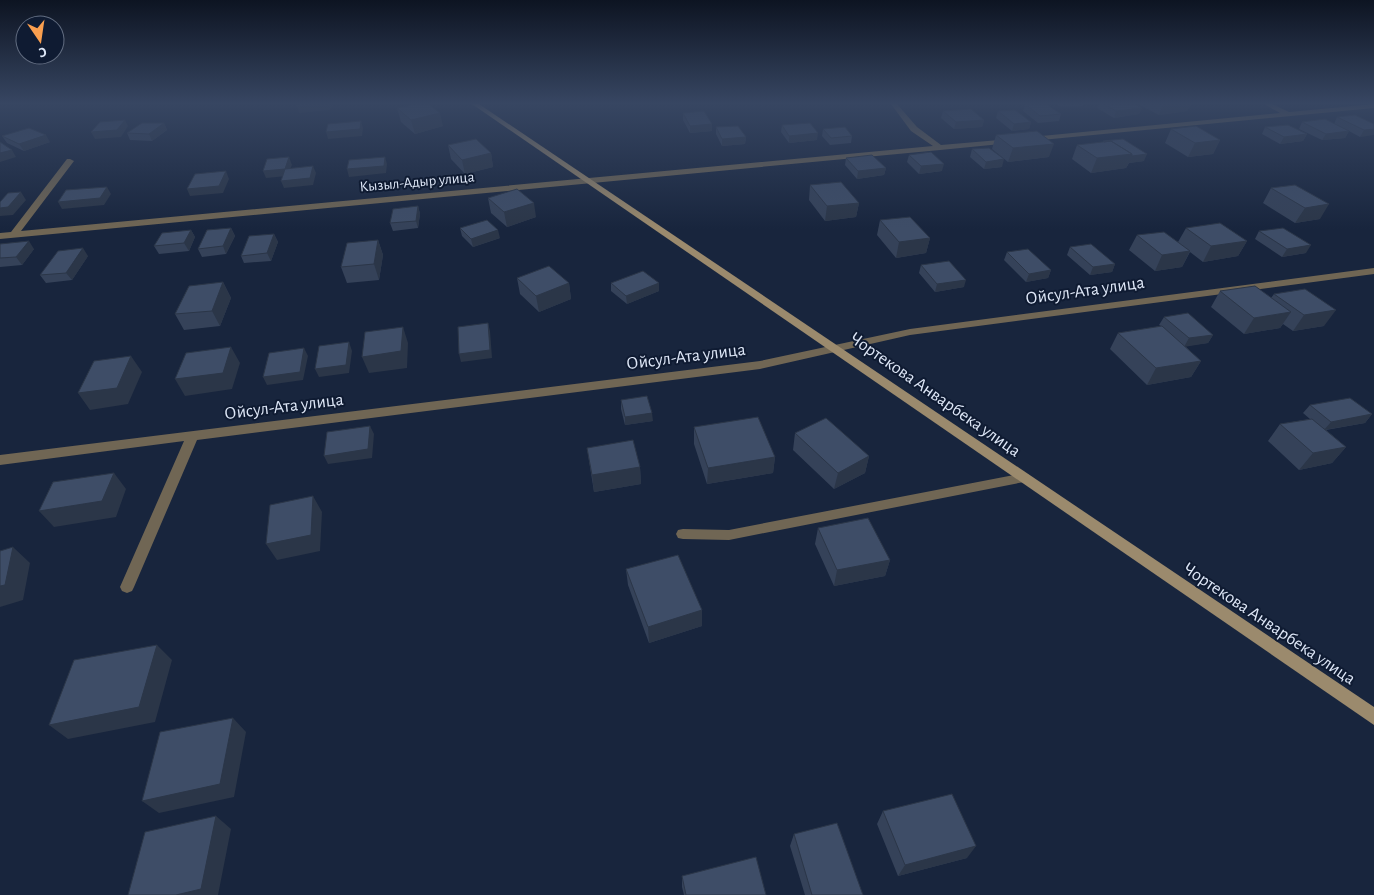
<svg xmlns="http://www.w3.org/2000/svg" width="1374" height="895" viewBox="0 0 1374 895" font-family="'Alegreya Sans',sans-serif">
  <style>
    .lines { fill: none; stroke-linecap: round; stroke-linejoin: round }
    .street { fill: #706654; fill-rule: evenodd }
    .secondary { fill: #9b8a6d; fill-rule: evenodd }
    .wall { fill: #354259 }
    .shaded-wall { fill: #2b3648 }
    .building { fill: #3e4d67; stroke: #2b3648 }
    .labels { text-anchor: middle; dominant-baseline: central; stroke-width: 4; stroke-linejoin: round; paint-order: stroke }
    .far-street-label { font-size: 15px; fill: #dee7f7; stroke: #0f1b32 }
    .street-label { font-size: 18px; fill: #dee7f7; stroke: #0f1b32 }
  </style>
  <rect width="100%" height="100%" fill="#18253d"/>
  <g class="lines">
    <path class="street" d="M891,104H897L917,127L941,145L1011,139L1015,141L1011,143L940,150L0,239V233L11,232L67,159H70L74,161L21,231L933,146L911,131Z
      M1264,104H1272L1289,112L1374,104V108L1031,141L1027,139L1031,137L1280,113Z
      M1374,268V274L910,335L760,369L197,440L134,587L132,591L127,593L122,591L120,587L184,441L0,465V455L760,361L910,329Z
      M1024,473L1029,475L1031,478L1029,481L729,540L683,539L678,538L676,534L678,530L683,529L729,530Z"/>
    <path class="secondary" d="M472,104H479L1374,707V725Z"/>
  </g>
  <path class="wall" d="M1025,104L1061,114L1059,121L1038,123L1023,111Z
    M1056,104H1083L1082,106L1061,107Z
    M1099,104H1135L1142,108L1139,114L1114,118L1097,108Z
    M1138,104H1191L1187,111L1159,115Z
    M397,108L443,126L415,134L401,122Z
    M943,111L984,120L982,127L954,129L941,118Z
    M998,111L1031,122L1029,129L1012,131L996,118Z
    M683,113L712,131L690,133L683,120Z
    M1337,117L1374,124L1360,137L1349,131L1345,138L1322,140L1299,129L1302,122L1334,124Z
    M164,123L167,130L152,141L130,140L127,133Z
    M782,125L817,140L789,143L781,132Z
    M716,127L746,137L745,144L722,146L716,134Z
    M1265,127L1307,134L1303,141L1280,144L1262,134Z
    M823,129L852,136L851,143L830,145L822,136Z
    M1171,129L1220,140L1213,154L1188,157L1165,143Z
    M996,135L1049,157L1008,162L992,149Z
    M2,136L50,142L24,151L7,143Z
    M1103,141L1144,161L1129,163L1126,168L1091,173L1072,159L1077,145L1103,142Z
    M448,145L491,153L493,167L465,174L451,159Z
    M972,149L1002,167L984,169L970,157Z
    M909,155L942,171L919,174L907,162Z
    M846,158L886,168L884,175L857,179L845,165Z
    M810,185L859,203L856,217L825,221L809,200Z
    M1295,185L1320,219L1295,223L1263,203L1271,188Z
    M488,198L536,217L507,227L491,213Z
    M418,206L420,214L418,228L393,231L390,223Z
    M880,220L930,238L926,253L896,258L877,235Z
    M231,228L235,236L226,254L202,257L198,249Z
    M460,228L500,238L473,247L462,236Z
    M1186,228L1247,241L1238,256L1203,262L1190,252L1182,267L1155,271L1129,250L1137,235L1178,242Z
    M191,230L195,237L189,251L159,254L154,246Z
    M1259,231L1306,253L1282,257L1255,239Z
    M274,234L278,242L271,261L244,263L241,256Z
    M378,240L383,255L379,280L347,283L341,267Z
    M0,244L34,249L22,265L0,267Z
    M1070,247L1115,264L1112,272L1090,275L1067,255Z
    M1007,252L1051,270L1048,278L1026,282L1004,260Z
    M88,256L72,280L46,283L40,275Z
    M921,265L964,287L935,292L919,273Z
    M517,278L569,283L571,299L539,312L520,294Z
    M223,282L231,298L220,326L184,330L175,314Z
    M611,283H659V291L627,304L611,291Z
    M1220,291L1271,298L1274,294L1324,326L1293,331L1283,324L1280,328L1244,334L1211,307Z
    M1164,317L1213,335L1208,343L1185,346L1201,361L1191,377L1147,385L1110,349L1118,333L1161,326L1159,325Z
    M621,400L653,421L625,425L621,409Z
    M1310,405L1372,414L1365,423L1326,430L1346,447L1332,463L1299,470L1268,441L1280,424L1310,419L1303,413Z
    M694,427L775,457L773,473L707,484L694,444Z
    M795,433L869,456L865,473L834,489L793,450Z
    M587,448L640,467L641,484L594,492Z
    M818,528L890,560L885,576L834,586L815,544Z
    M626,569L702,610V626L649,643L628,585Z
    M883,811L967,858L898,876L877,824Z
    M794,834L863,895H805L790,846Z
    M682,876L766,895H684L682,887Z"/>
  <path class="shaded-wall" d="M327,104H332L330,110L299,113L297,106Z
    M1163,104H1191L1187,111L1159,115Z
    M1142,108L1139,114L1114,118L1116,111Z
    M440,113L443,126L415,134L411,120Z
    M125,120L128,126L121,137L95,139L91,132Z
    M984,120L982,127L954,129L956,122Z
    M361,121L363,128L362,136L328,139L326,132Z
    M1031,122L1029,129L1012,131L1014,124Z
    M164,123L167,130L152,141L149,134Z
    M712,124V131L690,133V126Z
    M1374,129V135L1360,137L1364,130Z
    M1349,131L1345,138L1322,140L1326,134Z
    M818,133L817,140L789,143V136Z
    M1307,134L1303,141L1280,144L1284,137Z
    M46,135L50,142L24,151L19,144Z
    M746,137L745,144L722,146V139Z
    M1220,140L1213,154L1188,157L1195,143Z
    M1054,144L1049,157L1008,162L1013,148Z
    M12,150L16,157L0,162V153Z
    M491,153L493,167L465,174L462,160Z
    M1132,154H1147L1144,161L1129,163L1126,168L1091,173L1097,158Z
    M289,157L292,165L287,176L266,178L263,171Z
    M385,157L387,164L386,173L349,177L347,169Z
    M1004,159L1002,167L984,169L986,162Z
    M944,164L942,171L919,174L921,166Z
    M313,166L316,173L313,185L284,188L281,181Z
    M886,168L884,175L857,179L858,171Z
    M226,171L229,179L223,193L190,196L187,189Z
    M107,187L111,194L104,205L62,209L58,202Z
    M21,192L26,200L13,215L0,216V208Z
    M534,203L536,217L507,227L504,212Z
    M859,203L856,217L825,221L827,206Z
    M1329,204L1320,219L1295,223L1305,208Z
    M418,206L420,214L418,228L416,221Z
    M231,228L235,236L226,254L223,246Z
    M191,230L195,237L189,251L184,243Z
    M498,230L500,238L473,247L471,239Z
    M274,234L278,242L271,261L267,253Z
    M930,238L926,253L896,258L899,242Z
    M378,240L383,255L379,280L374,264Z
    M29,241L34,249L22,265L16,257Z
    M1247,241L1238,256L1203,262L1211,246Z
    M1311,245L1306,253L1282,257L1287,249Z
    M83,248L88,256L72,280L66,273Z
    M1190,251L1182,267L1155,271L1162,255Z
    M1115,264L1112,272L1090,275L1093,267Z
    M1051,270L1048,278L1026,282L1029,274Z
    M966,280L964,287L935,292L937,284Z
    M223,282L231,298L220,326L212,311Z
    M569,283L571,299L539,312L536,296Z
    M659,283V291L627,304L626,296Z
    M1336,310L1324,326L1293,331L1304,315Z
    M1291,312L1280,328L1244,334L1254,318Z
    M488,323L490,331L492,358L461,362L459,354Z
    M403,327L408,343L407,368L369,373L362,357Z
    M1213,335L1208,343L1184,347L1189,338Z
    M349,342L352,351L349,373L319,377L315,369Z
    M231,347L240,363L232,389L185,396L175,379Z
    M304,348L308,356L303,380L267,385L263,377Z
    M131,356L142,372L128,404L90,410L78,393Z
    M1201,361L1191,377L1147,385L1156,368Z
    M652,413L653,421L625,425V417Z
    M1372,414L1365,423L1324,430L1331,422Z
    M370,426L374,434L372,458L328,464L324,456Z
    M1346,447L1332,463L1299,470L1313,453Z
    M869,456L865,473L834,489L838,473Z
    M775,457L773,473L707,484L708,468Z
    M640,467L641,484L594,492L592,475Z
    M114,473L126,489L116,517L54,527L39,511Z
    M313,496L322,512L320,551L277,560L266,544Z
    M13,547L30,563L23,600L0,607V586Z
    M890,560L885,576L834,586L837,570Z
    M702,610V626L649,643L648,627Z
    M157,645L172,660L155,722L68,739L49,725Z
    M233,718L246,732L234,797L159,813L142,801Z
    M216,816L231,829L218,895H176Z
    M976,846L967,858L898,876L905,865Z"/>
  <path class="building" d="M298,104H327L297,106Z
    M416,104H428L440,113L411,120L397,108Z
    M1025,104H1046L1061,114L1040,116Z
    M1104,104H1135L1142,108L1116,111Z
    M971,109L984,120L956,122L943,111Z
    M1015,110L1031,122L1014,124L998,111Z
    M704,111L712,124L690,126L683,113Z
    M1355,115L1374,124V129L1364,130L1337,117Z
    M1325,119L1349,131L1326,134L1302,122Z
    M125,120L117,130L91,132L100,122Z
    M361,121L360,129L326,132L328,124Z
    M142,123H164L149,134L127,133Z
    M810,123L818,133L789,136L782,125Z
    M1288,125L1307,134L1284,137L1265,127Z
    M738,126L746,137L722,139L716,127Z
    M1196,126L1220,140L1195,143L1171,129Z
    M845,127L852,136L831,138L823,129Z
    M29,128L46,135L19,144L2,136Z
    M1037,131L1054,144L1013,148L996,135Z
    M476,139L491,153L462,160L448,145Z
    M1123,139L1147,154L1132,156V154L1111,141L1104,142L1103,141Z
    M1111,141L1132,154L1097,158L1077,145Z
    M0,142L12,150L0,153Z
    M989,148L1004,159L986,162L972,149Z
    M931,152L944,164L921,166L909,155Z
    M872,155L886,168L858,171L846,158Z
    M289,157L285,169L263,171L267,159Z
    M385,157L384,166L347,169L349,160Z
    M313,166L310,178L281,181L285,169Z
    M226,171L219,186L187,189L195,174Z
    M841,182L859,203L827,206L810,185Z
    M1295,185L1329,204L1305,208L1271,188Z
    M107,187L100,198L58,202L66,190Z
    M517,189L534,203L504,212L488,198Z
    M21,192L8,207L0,208V202L8,193Z
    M418,206L416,221L390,223L393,209Z
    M910,217L930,238L899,242L880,220Z
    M487,220L498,230L471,239L460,228Z
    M1220,223L1247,241L1211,246L1186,228Z
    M231,228L223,246L198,249L207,230Z
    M1283,228L1311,245L1287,249L1259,231Z
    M191,230L184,243L154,246L162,233Z
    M1164,232L1190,251L1162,255L1137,235Z
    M274,234L267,253L241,256L249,236Z
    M378,240L374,264L341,267L347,243Z
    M29,241L16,257L0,258V244Z
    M1091,244L1115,264L1093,267L1070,247Z
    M83,248L66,273L40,275L58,251Z
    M1028,249L1051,270L1029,274L1007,252Z
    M949,261L966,280L937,284L921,265Z
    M549,266L569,283L536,296L517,278Z
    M643,271L659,283L626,296L611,283Z
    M223,282L212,311L175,314L189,286Z
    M1255,286L1291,312L1254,318L1220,291Z
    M1305,289L1336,310L1304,315L1274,294Z
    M1188,313L1213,335L1189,338L1164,317Z
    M488,323L490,350L459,354L458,327Z
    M1162,326L1201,361L1156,368L1118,333Z
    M403,327L401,351L362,357L365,332Z
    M349,342L346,365L315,369L319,346Z
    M231,347L223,373L175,379L186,353Z
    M304,348L300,372L263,377L269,353Z
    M131,356L117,388L78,393L94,361Z
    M647,396L652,413L625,417L621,400Z
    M1350,398L1372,414L1331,422L1310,405Z
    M758,417L775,457L708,468L694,427Z
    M826,418L869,456L838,473L795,433Z
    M1312,419L1346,447L1313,453L1280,424Z
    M370,426L368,449L324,456L327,432Z
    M633,440L640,467L592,475L587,448Z
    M114,473L102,501L39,511L53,482Z
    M313,496L311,535L266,544L270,505Z
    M868,518L890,560L837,570L818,528Z
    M13,547L5,585L0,586V551Z
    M678,555L702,610L648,627L626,569Z
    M157,645L139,707L49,725L74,660Z
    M233,718L220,784L142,801L160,732Z
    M952,794L976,846L905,865L883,811Z
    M216,816L201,889L176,895H128L145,832Z
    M837,823L863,895H812L794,834Z
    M756,857L766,895H686L682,876Z"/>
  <linearGradient id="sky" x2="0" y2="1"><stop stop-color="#0d1422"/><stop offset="0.45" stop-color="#374662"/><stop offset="1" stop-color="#374662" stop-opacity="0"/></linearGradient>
  <rect width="1374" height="229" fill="url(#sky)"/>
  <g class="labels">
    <g class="far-street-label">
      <text transform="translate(417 182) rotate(-5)">Кызыл-Адыр улица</text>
    </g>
    <g class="street-label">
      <text transform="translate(1085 291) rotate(-8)">Ойсул-Ата улица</text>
      <text transform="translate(686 357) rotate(-7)">Ойсул-Ата улица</text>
      <text transform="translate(935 395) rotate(35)">Чортекова Анварбека улица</text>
      <text transform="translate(284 407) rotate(-7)">Ойсул-Ата улица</text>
      <text transform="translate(1269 624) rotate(34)">Чортекова Анварбека улица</text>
    </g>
  </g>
  <g transform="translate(40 40) rotate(167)"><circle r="24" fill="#0f1b32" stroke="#626d81"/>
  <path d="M0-4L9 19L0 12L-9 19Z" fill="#fa9f4f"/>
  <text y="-8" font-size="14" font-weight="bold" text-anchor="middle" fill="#dee7f7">С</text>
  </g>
</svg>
